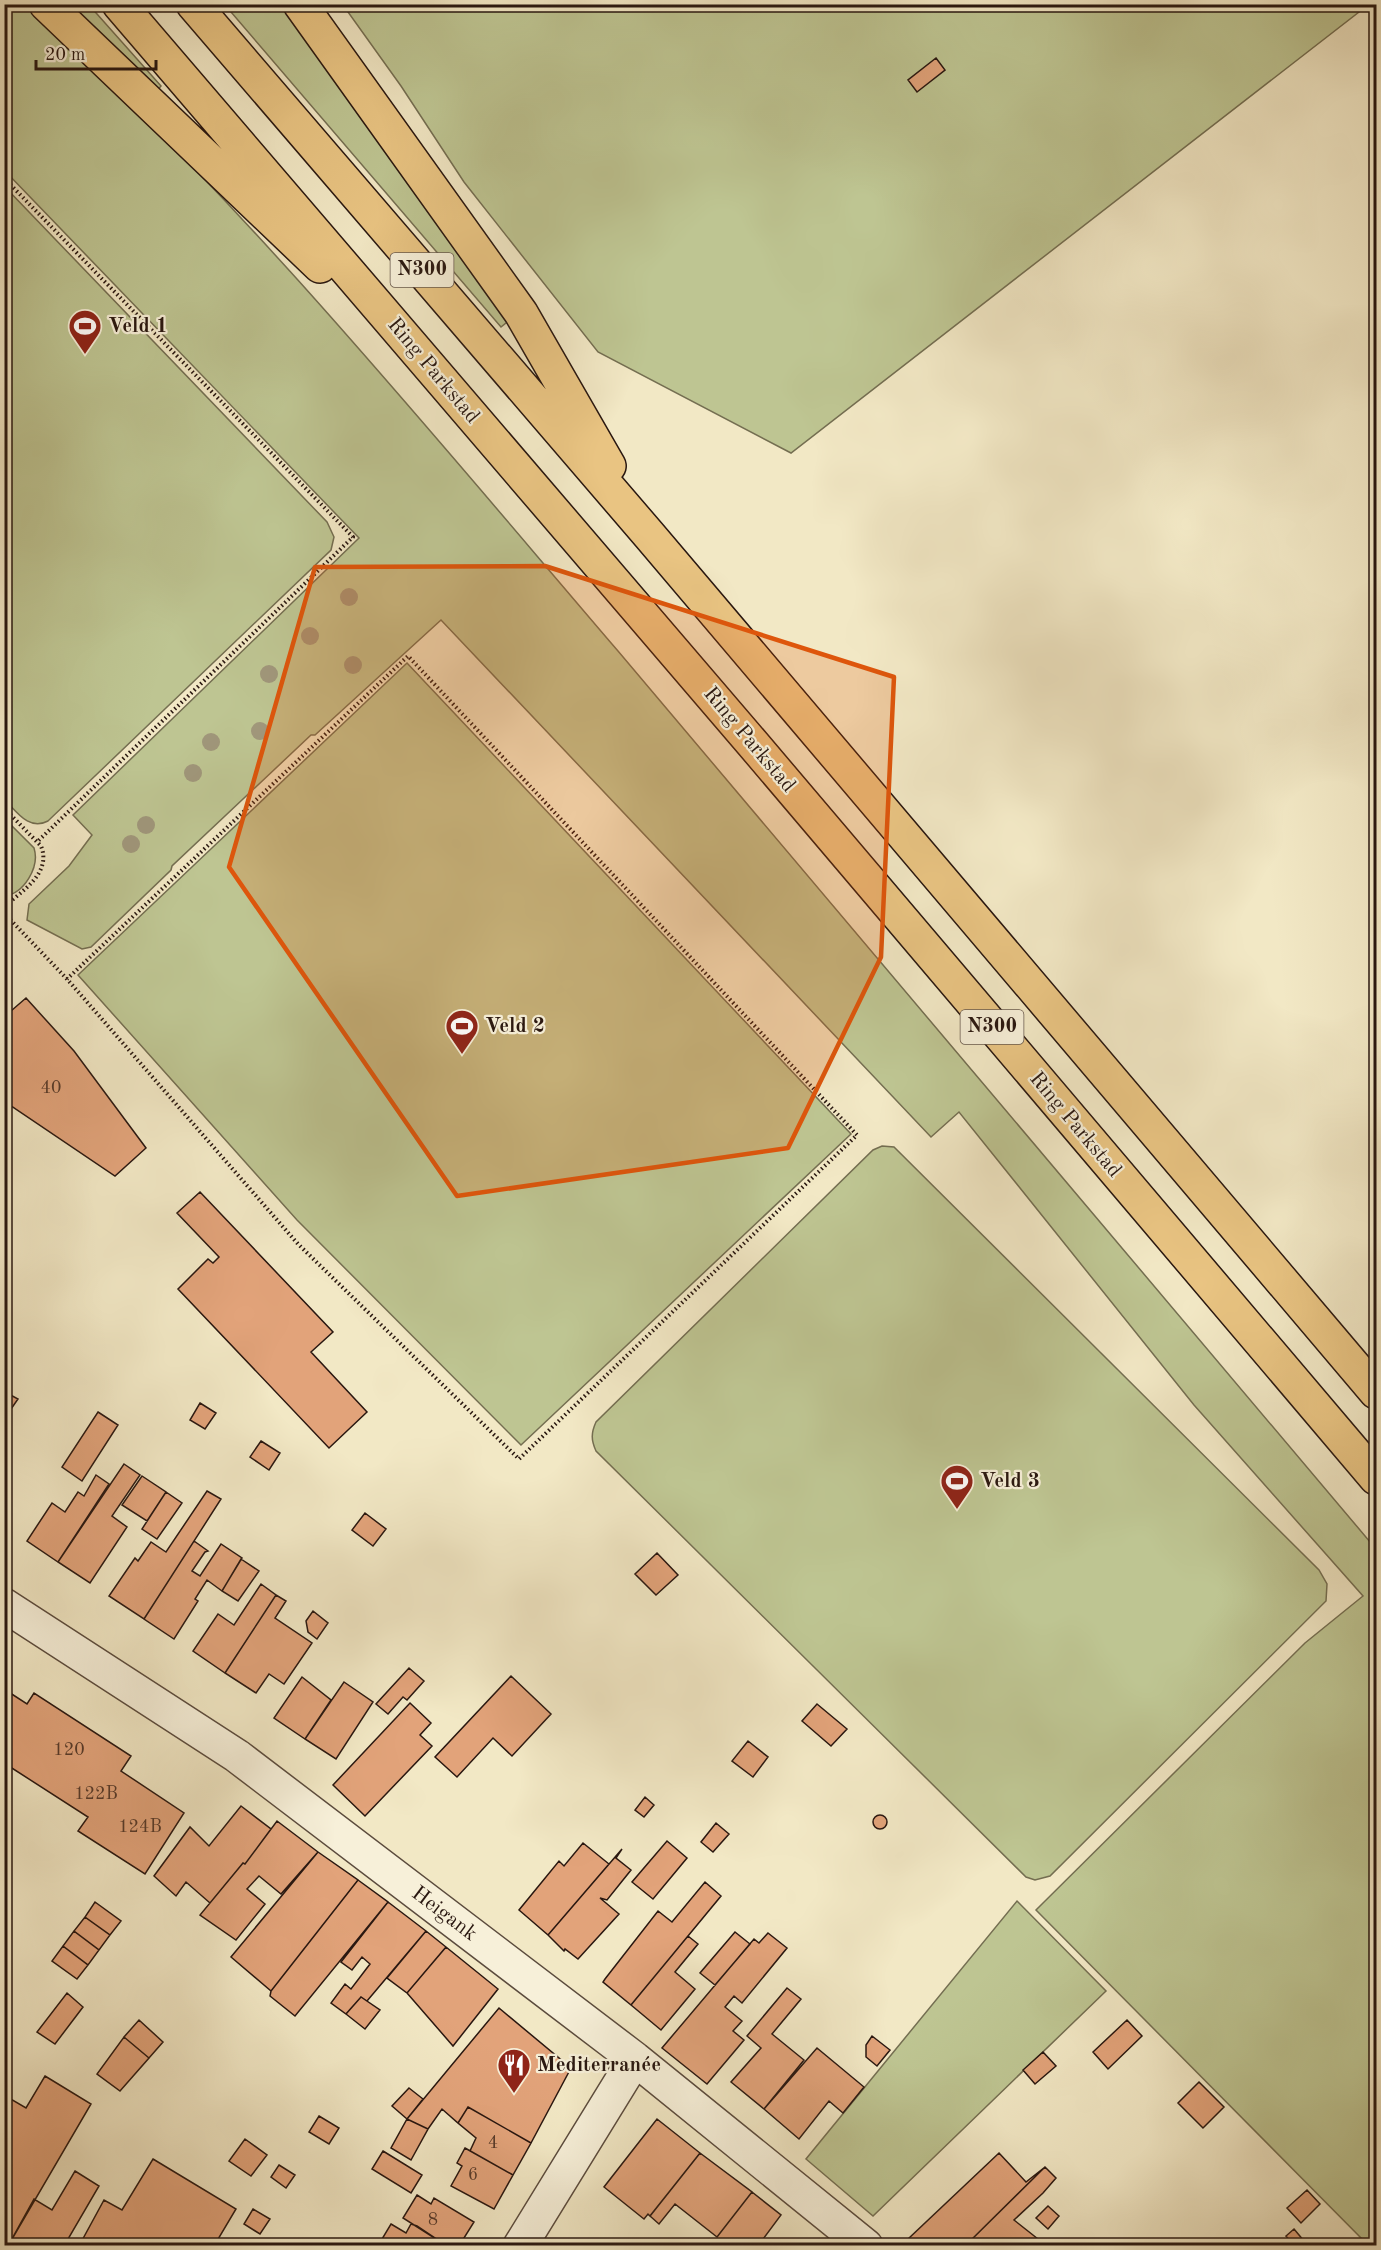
<svg xmlns="http://www.w3.org/2000/svg" width="1381" height="2250" viewBox="0 0 1381 2250" font-family="'Old Standard TT',serif">
  <style>
    .green { fill: #bec592; stroke: #746e51; stroke-width: 1.5 }
    .building { fill: #e2a37a; stroke: #291710; stroke-width: 1.5 }
    .lines { fill: none; stroke-linecap: round; stroke-linejoin: round }
    .minor-casing { stroke: #5b4b3d; stroke-width: 36 }
    .highway-casing { stroke: #291710; stroke-width: 36 }
    .path { stroke: #291710; stroke-width: 4; stroke-dasharray: 1.5 3; stroke-linecap: butt }
    .minor { stroke: #f7f0d9; stroke-width: 33 }
    .highway { stroke: #e9c482; stroke-width: 33 }
    .tree { fill: #a0977b }
    .marked { fill: #de560c; fill-opacity: 0.2; stroke: #de560c; stroke-width: 4.5; stroke-linejoin: round }
    .labels { text-anchor: middle; dominant-baseline: central; stroke-width: 4.5; stroke-linejoin: round; paint-order: stroke }
    .number-label { font-size: 18px; fill: #573a2a }
    .shield { fill: #f7f0d9; stroke: #67584c; stroke-width: 1.5 }
    .shield-label { font-size: 20px; font-weight: bold; fill: #291710 }
    .poi-label { font-size: 21px; font-weight: bold; fill: #291710; stroke: #f7f0d9; text-anchor: start }
    .street-label { font-size: 21px; fill: #291710; stroke: #f7f0d9 }
  </style>
  <rect width="100%" height="100%" fill="#f2e8c5"/>
  <filter id="stains"><feTurbulence type="fractalNoise" baseFrequency=".00333" numOctaves="4"/><feColorMatrix values="0 0 0 0 .2 0 0 0 0 .09 0 0 0 0 .02 0 0 0 .5 -.17"/></filter>
  <radialGradient id="worn" r=".72"><stop offset=".6" stop-color="#630" stop-opacity="0"/><stop offset="1" stop-color="#630" stop-opacity=".3"/></radialGradient>
  <path class="green" d="M5,5H28C243,202 428,429 618,651C871,950 1123,1250 1376,1549V2245H1368L1036,1910L1305,1643L1363,1596L1194,1405L959,1112L931,1137L441,620L315,735H311L172,866L171,870L91,947L82,949L27,920L29,904L69,866L92,835L73,815L359,538L5,171Z
    M62,5H89L161,86L155,93Z
    M225,5H284L511,319L501,327Z
    M343,5H1368L791,453L598,352L464,182L401,86Z
    M5,187L327,522L334,537L331,550L48,821C29,831 17,812 5,800Z
    M407,663L851,1134L521,1445L297,1220L78,975Z
    M4,818L34,848C40,867 24,894 4,896Z
    M882,1146L894,1147L1319,1570L1327,1584L1326,1601L1050,1876L1035,1880L1026,1877L596,1451C591,1440 591,1433 596,1422L873,1150Z
    M1017,1901L1106,1991L873,2216L806,2159Z"/>
  <path class="building" d="M936,58L945,70L917,92L908,80Z
    M26,998L74,1051L146,1148L115,1176L4,1101V1017Z
    M200,1192L333,1332L311,1352L367,1412L329,1448L178,1289L208,1259L213,1263L219,1257L177,1213Z
    M5,1392L18,1399L4,1419V1393Z
    M200,1403L216,1413L205,1429L190,1420Z
    M98,1412L118,1425L82,1481L62,1467Z
    M261,1441L280,1453L269,1470L250,1457Z
    M124,1464L140,1475L112,1516L127,1527L90,1583L58,1562Z
    M96,1475L109,1484L58,1562L27,1541L52,1503L65,1512L78,1492L84,1496Z
    M142,1476L166,1492L147,1521L122,1505Z
    M207,1491L221,1499L144,1619L109,1596L135,1558L138,1561L151,1542L166,1552Z
    M166,1492L182,1503L157,1539L142,1529Z
    M365,1513L386,1529L373,1546L352,1530Z
    M194,1541L208,1551L205,1552L192,1571L200,1576L221,1544L242,1558L222,1591L207,1580L195,1599L198,1601L174,1639L144,1619Z
    M657,1553L678,1575L656,1595L635,1574Z
    M241,1559L259,1571L238,1601L222,1591Z
    M261,1584L276,1595L225,1673L193,1651L218,1614L234,1625Z
    M276,1595L286,1601L275,1618L312,1643L284,1684L269,1674L256,1693L225,1673Z
    M313,1611L328,1623L317,1639L308,1632L306,1621Z
    M409,1668L424,1681L407,1700L403,1697L388,1714L376,1704Z
    M511,1676L551,1714L512,1756L493,1738L457,1777L435,1757Z
    M302,1677L331,1700L305,1739L274,1718Z
    M344,1682L373,1702L336,1759L305,1739Z
    M4,1689L27,1704L34,1693L131,1756L121,1771L184,1813L145,1874L78,1831L88,1817L4,1763Z
    M410,1703L431,1723L420,1735L432,1746L365,1816L333,1785Z
    M817,1704L847,1729L831,1746L802,1721Z
    M748,1741L768,1757L753,1777L732,1761Z
    M645,1797L654,1805L644,1817L635,1810Z
    M241,1806L271,1829L245,1864L243,1863L210,1903L186,1882L176,1896L154,1876L190,1827L209,1846Z
    M873 1822a7 7 0 1 1 14 0a7 7 0 1 1-14 0Z
    M277,1821L318,1852L281,1894L259,1876L247,1889L265,1904L236,1940L200,1915L243,1863L245,1864Z
    M716,1823L729,1834L713,1852L701,1842Z
    M667,1841L687,1858L653,1899L632,1882Z
    M583,1843L609,1864L548,1935L519,1910L559,1861L564,1866Z
    M622,1849L616,1858L631,1870L607,1900L600,1898L619,1914L578,1959L565,1949L564,1951L548,1935Z
    M318,1852L358,1880L271,1991L231,1957Z
    M358,1880L388,1902L295,2016L270,1996L271,1991Z
    M705,1882L721,1896L631,2005L603,1982L605,1979L658,1911L672,1922Z
    M95,1902L121,1921L110,1935L85,1917Z
    M388,1902L426,1931L367,2001L361,1997L346,2014L331,2003L345,1984L351,1989L370,1964L362,1957L352,1970L341,1962Z
    M85,1917L110,1935L99,1950L74,1931Z
    M74,1931L99,1950L88,1965L63,1946Z
    M426,1931L446,1947L407,1993L387,1978Z
    M735,1932L750,1944L715,1985L700,1973Z
    M768,1933L787,1948L742,2003L734,1996L725,2007L742,2021L733,2031L744,2040L707,2084L662,2048L754,1939L759,1943Z
    M688,1936L698,1944L675,1972L695,1989L661,2030L631,2005Z
    M63,1946L88,1965L77,1979L52,1961Z
    M446,1947L498,1989L453,2046L407,1993Z
    M787,1988L801,1999L772,2034L804,2060L764,2109L731,2082L761,2048L747,2036Z
    M67,1993L83,2007L55,2044L37,2032Z
    M361,1997L380,2010L365,2029L346,2014Z
    M499,2008L571,2068L531,2143L468,2107L458,2123L442,2109L428,2129L407,2119Z
    M139,2020L163,2042L149,2058L124,2037Z
    M1127,2020L1142,2036L1108,2069L1093,2052Z
    M872,2036L890,2050L877,2066L866,2057V2045Z
    M124,2037L149,2058L120,2091L97,2074Z
    M817,2048L864,2087L843,2113L829,2101L799,2139L764,2109Z
    M1043,2052L1056,2066L1035,2084L1023,2070Z
    M45,2076L91,2104L8,2246H4V2095L26,2108Z
    M1199,2082L1224,2107L1203,2128L1178,2103Z
    M409,2088L423,2099L407,2119L392,2106Z
    M468,2107L531,2143L513,2175L470,2151L476,2138L458,2123Z
    M319,2116L339,2128L329,2144L309,2132Z
    M407,2119L428,2129L411,2160L391,2148Z
    M657,2119L700,2153L650,2216L648,2214L644,2219L604,2187Z
    M245,2139L267,2155L251,2176L229,2161Z
    M465,2148L513,2175L494,2209L451,2186L462,2166L457,2163Z
    M383,2151L422,2175L411,2193L372,2169Z
    M700,2153L752,2192L717,2237L675,2204L659,2224L650,2216Z
    M999,2153L1026,2182L1045,2167L965,2246H914L907,2240Z
    M153,2159L236,2209L214,2246H79L104,2200L122,2210Z
    M279,2165L295,2175L286,2188L271,2177Z
    M1045,2167L1056,2178L1043,2193L1014,2220L1038,2239L1031,2246H965Z
    M75,2171L99,2186L64,2246H8L34,2199L52,2210Z
    M1307,2190L1320,2204L1301,2223L1287,2208Z
    M752,2192L781,2215L758,2246H710Z
    M417,2195L431,2204L434,2198L474,2222L459,2246H447L403,2218Z
    M1048,2206L1059,2216L1048,2229L1036,2218Z
    M253,2209L270,2219L260,2234L244,2224Z
    M391,2224L406,2233L411,2224L417,2226L447,2246H382L379,2244Z
    M1294,2229L1304,2241L1298,2246H1294L1286,2236Z"/>
  <g class="lines">
    <defs>
      <path id="minor" d="M4,1605L237,1756L635,2059L866,2246
        M520,2246L635,2059"/>
      <path id="highway" d="M46,4L320,266
        M119,4L753,744L1376,1478
        M193,4L650,536L1376,1392
        M300,4L521,313L609,466"/>
    </defs>
    <use href="#minor" class="minor-casing"/>
    <use href="#highway" class="highway-casing"/>
    <path class="path" d="M4,178L353,537L37,842
      M4,808L41,846C52,873 22,891 4,907
      M4,913L67,979L298,1244L519,1459L857,1135L408,656L67,979"/>
    <use href="#minor" class="minor"/>
    <use href="#highway" class="highway"/>
  </g>
  <g class="tree">
    <circle cx="349" cy="597" r="9"/>
    <circle cx="310" cy="636" r="9"/>
    <circle cx="353" cy="665" r="9"/>
    <circle cx="269" cy="674" r="9"/>
    <circle cx="260" cy="731" r="9"/>
    <circle cx="211" cy="742" r="9"/>
    <circle cx="193" cy="773" r="9"/>
    <circle cx="146" cy="825" r="9"/>
    <circle cx="131" cy="844" r="9"/>
  </g>
  <path class="marked" d="M545,566L894,677L881,957L788,1148L457,1196L229,867L315,567Z"/>
  <defs>
    <symbol id="stadium-pin" viewBox="-11 -11 22 30"><path d="M0 17L-7.5 6A9.5 9.5 0 1 1 7.5 6Z" fill="#8f2418" stroke="#f7f0d9"/><path d="M0-5a6.5 5 0 1 0 0 10a6.5 5 0 1 0 0-10ZM-3.5-1.8h7v3.6h-7Z" fill="#fff"/></symbol>
    <symbol id="restaurant-pin" viewBox="-11 -11 22 30"><path d="M0 17L-7.5 6A9.5 9.5 0 1 1 7.5 6Z" fill="#8f2418" stroke="#f7f0d9"/><path d="M-5-6h1v4h1v-4h1v4h1v-4h1v5L-1.5 .5V6h-2V.5L-5-1ZM5-6V6H3V1.5H1.5Q1.5-4 5-6Z" fill="#fff"/></symbol>
  </defs>
  <g fill-rule="evenodd">
    <use href="#stadium-pin" x="66" y="307" width="38" height="52"/>
    <use href="#stadium-pin" x="443" y="1007" width="38" height="52"/>
    <use href="#stadium-pin" x="938" y="1462" width="38" height="52"/>
    <use href="#restaurant-pin" x="495" y="2046" width="38" height="52"/>
  </g>
  <g class="labels">
    <g class="number-label">
      <text x="51" y="1088">40</text>
      <text x="69" y="1750">120</text>
      <text x="96" y="1794">122B</text>
      <text x="140" y="1827">124B</text>
      <text x="493" y="2143">4</text>
      <text x="473" y="2175">6</text>
      <text x="433" y="2220">8</text>
    </g>
    <g class="shield">
      <rect x="390.5" y="253" width="63" height="34" rx="4.5"/>
      <rect x="960.5" y="1010" width="63" height="34" rx="4.5"/>
    </g>
    <g class="shield-label">
      <text x="422" y="270">N300</text>
      <text x="992" y="1027">N300</text>
    </g>
    <g class="poi-label">
      <text x="108" y="326">Veld 1</text>
      <text x="485" y="1026">Veld 2</text>
      <text x="980" y="1481">Veld 3</text>
      <text x="537" y="2065">Mediterranée</text>
    </g>
    <g class="street-label">
      <text transform="translate(433 371) rotate(50)">Ring Parkstad</text>
      <text transform="translate(749 740) rotate(50)">Ring Parkstad</text>
      <text transform="translate(1075 1125) rotate(50)">Ring Parkstad</text>
      <text transform="translate(444 1914) rotate(37)">Heigank</text>
    </g>
  </g>
  <rect width="1381" height="2250" fill="none" stroke="#f2e8c5" stroke-width="24"/>
  <rect x="6" y="6" width="1369" height="2238" fill="none" stroke="#291710" stroke-width="3"/>
  <rect x="12" y="12" width="1357" height="2226" fill="none" stroke="#291710" stroke-width="1.5"/>
  <path d="M36 60v9h120v-9" fill="none" stroke="#291710" stroke-width="3"/>
  <text x="45" y="60" font-size="18" fill="#291710" stroke="#f7f0d9" stroke-width="4.5" paint-order="stroke">20 m</text>
  <rect width="100%" height="100%" filter="url(#stains)"/>
  <rect width="100%" height="100%" fill="url(#worn)"/>
</svg>
